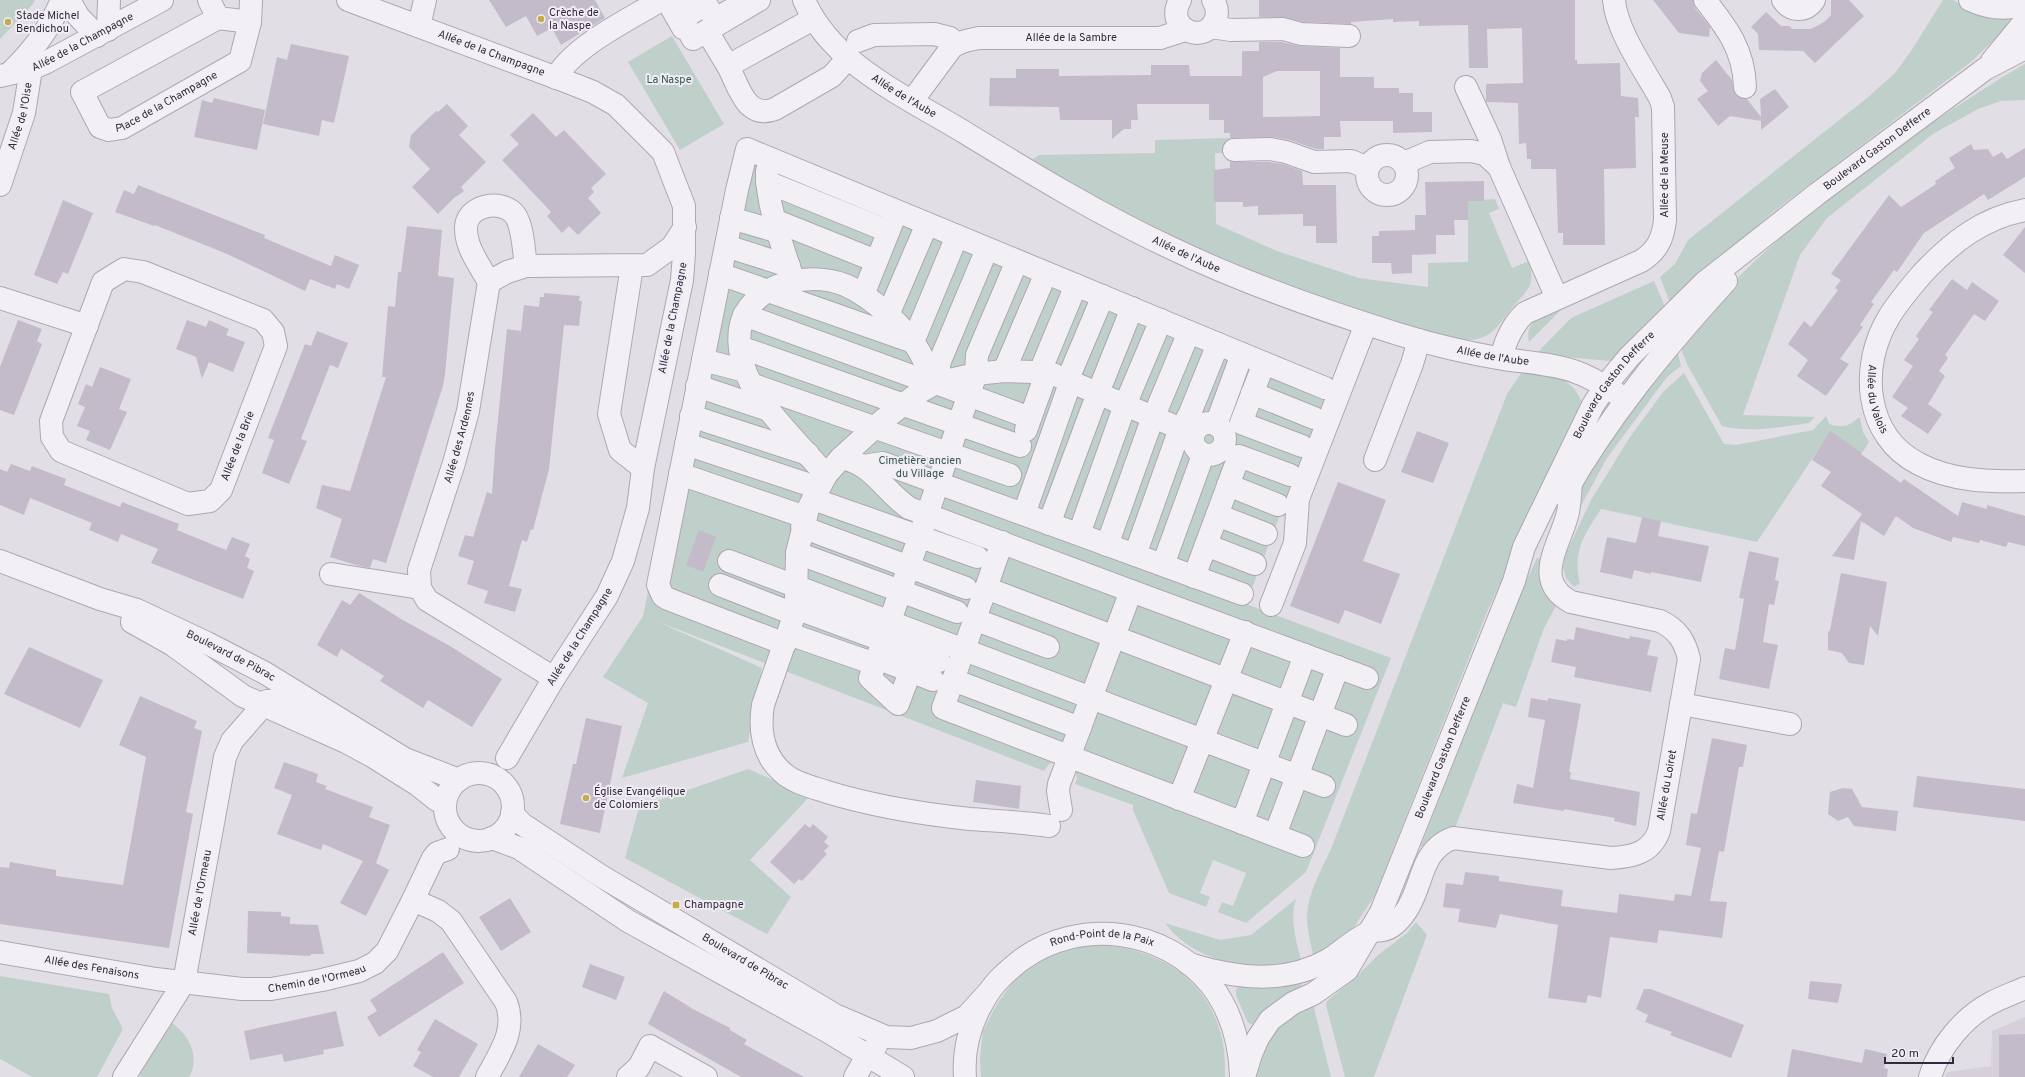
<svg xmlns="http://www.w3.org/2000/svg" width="2025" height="1077" viewBox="0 0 2025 1077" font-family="Overpass,sans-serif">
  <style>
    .built { fill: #d6d0db }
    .green { fill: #bfd0cb }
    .building { fill: #c3bbc9; fill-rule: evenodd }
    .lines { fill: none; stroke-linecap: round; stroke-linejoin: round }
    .minor-casing { stroke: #aea7b3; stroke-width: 24 }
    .minor { stroke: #f3f0f5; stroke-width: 22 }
    .poi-dot { fill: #c5ab49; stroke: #f1edf4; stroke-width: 1.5 }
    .labels { text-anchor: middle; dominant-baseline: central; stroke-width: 4; stroke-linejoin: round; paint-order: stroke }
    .poi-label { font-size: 11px; fill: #34283c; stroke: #f1edf4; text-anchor: start }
    .street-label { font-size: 11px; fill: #34283c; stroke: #f1edf4 }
    .park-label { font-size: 11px; fill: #36574f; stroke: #f1edf4 }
  </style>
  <rect width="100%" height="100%" fill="#e2dee6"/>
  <path class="built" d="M2025,1017V1077H1945L1947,1072L1991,1066L1992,1031Z"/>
  <path class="green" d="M0,0H35L33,4L0,39Z
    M1943,0H1953L1964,6L2022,13L1971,62L1773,212L1718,261L1672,308L1660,277L1675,264L1688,240L1867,98L1895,73L1911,51Z
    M672,36L724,124L680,150L628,62Z
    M2025,64V100L2001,101L1978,109L1933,134L1827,218L1800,255L1743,415L1815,417L1809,423C1781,427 1750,433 1722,426L1688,366L1678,342C1703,314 1729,285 1757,259C1795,224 1837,193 1878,162C1926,127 1974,93 2025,64Z
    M741,138L1332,379L1246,604L1391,658L1306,872L1246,923L1218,912L1222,902L1233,906L1246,873L1213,860L1200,893L1210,897L1206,907L1169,893L1133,810V805L1075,784L1077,778L1075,770L1055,762L1049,764L1044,771L656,621L762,668L748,742L622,778L648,703L603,677L643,616Z
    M1230,138L1231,153H1215L1216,224L1277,251L1359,278L1428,287V263L1468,262V201L1495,199L1499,209L1489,213L1512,268L1529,261C1536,288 1527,289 1512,308C1502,320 1494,336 1477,339C1453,344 1416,327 1392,320C1345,305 1298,291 1252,272C1176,241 1102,202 1032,160L1039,155L1155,153V140Z
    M1654,281L1667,311L1616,359L1610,361L1554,356L1538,352L1571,318Z
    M1564,307L1529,342C1524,318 1545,316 1564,307Z
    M1678,353L1681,366L1667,377L1607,458L1575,517L1577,495L1596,452L1675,354Z
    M1522,372C1548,376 1572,374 1582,403L1487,612L1375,895L1351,932L1314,959C1311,945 1307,930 1307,916C1308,893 1321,870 1331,849L1507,394Z
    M1684,373L1724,444L1736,445L1813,430L1826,416L1829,424C1842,428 1848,427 1858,418H1860L1863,432L1869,442L1862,453L1830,432L1757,542L1601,509C1585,534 1572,551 1580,583L1574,587L1566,578L1563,567L1567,551L1591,500L1630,437L1663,392Z
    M1537,558L1542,560L1558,602L1544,628L1516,707L1503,703L1454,831L1427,847L1421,846L1513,609Z
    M748,769L810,796L750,860L791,897L767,934L625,858L639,807Z
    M1296,899C1289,920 1297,943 1302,964C1256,973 1195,964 1165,923L1220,940L1251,935Z
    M1416,922L1427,935L1374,1077H1345L1326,1005L1327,1001L1355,978L1378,955L1407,933Z
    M1092,944C1151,947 1205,972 1221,1035C1225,1049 1225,1063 1225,1077H981L980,1058L983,1031L997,1004L1014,980L1036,964L1059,953Z
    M0,976L109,994L112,1008L123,1029L97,1077H32L0,1059Z
    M1298,983H1301L1302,987L1254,1025L1248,1023L1236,995V990L1239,986Z
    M1313,1004L1331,1077H1257C1260,1039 1281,1020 1313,1004Z
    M171,1022C188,1034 201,1056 189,1077H141L140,1074Z"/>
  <path class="building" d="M489,0H595L605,18L561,45L552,28L537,36L526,16L506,27Z
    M1259,0H1575V60H1577V64L1620,63L1621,96L1638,98L1639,117H1635L1636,168L1604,169L1605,245H1563V233H1558L1556,169H1531V159H1527L1526,143L1519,144L1518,103L1486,102V84L1523,83L1522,28L1487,29L1488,68H1469L1468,25L1419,26V21L1393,22V19L1351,22V24L1303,22L1283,17H1259Z
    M1653,0H1693L1695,8L1710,27L1709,37L1679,33Z
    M1831,0H1849L1864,16L1815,63L1803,51L1759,50L1758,34L1751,27L1766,12L1781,26H1790L1792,29H1811L1824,22L1831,15Z
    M1259,42H1281L1300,46L1340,48V77H1374V88H1399V93H1413V112H1432V132L1393,133V121H1340L1341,137H1324V149H1316L1290,140L1272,137L1230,138V133H1224V120H1209V104H1137L1138,120H1131V129H1124L1112,139V120H1060L1059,107L989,106L990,78H1016V69H1059V76L1151,75V65H1189L1190,76H1242V51H1259ZM1277,71H1320V116L1263,117V77Z
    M291,44L349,56L334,123L322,120L319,136L263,124L277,57L287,60Z
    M1716,60L1732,80L1735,94L1740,98L1747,99L1761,117L1760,99L1775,89L1789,107L1761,130V121L1730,116L1718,126L1697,99L1708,91L1700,81L1702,73Z
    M214,98L265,110L257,150L194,137L202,100L212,103Z
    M447,104L468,126L459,135L486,162L461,187L464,191L454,198L438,214L412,187L430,169L409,147L411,135L436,111L438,112Z
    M533,113L556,137L564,130L606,174L591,188L594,192L588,198L601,213L578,235L569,226L562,233L547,216L551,212L502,160L519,144L510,135Z
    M1971,144L1974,150L1988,149L1993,157L2002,152L2007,159L2025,148V177L1988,200L1984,194L1924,233L1897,272L1894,270L1871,302L1874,304L1860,325L1863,327L1840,359L1849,364L1826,396L1797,376L1808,360L1788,344L1804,321L1811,327L1838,290L1835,288L1841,280L1831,274L1889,195L1901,207L1936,184L1935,181L1955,168L1949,158Z
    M1230,162H1269L1283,164L1302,171L1303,185H1336L1337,243H1316V226H1303V214L1258,215V206L1243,207V202H1214V170L1230,168Z
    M1484,181V201H1468V220H1454L1455,235H1436V254L1412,255V273L1392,274L1391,263H1372V236H1379V231L1415,230V215H1426L1425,182Z
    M138,185L265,235L264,238L331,266L335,255L359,265L349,289L337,284L335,289L310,279L305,291L227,254L155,225L154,226L115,212L124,190L134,194Z
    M63,200L93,213L68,274L63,272L57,284L34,275Z
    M407,226L442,230L438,276L454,278L445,374L443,386L386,563L373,559L370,568L356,565L330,557L342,519L316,508L322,485L350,491L386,377H382L388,306L395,307L398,272H401Z
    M2025,227V273L2003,255Z
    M1952,279L1967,290L1972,282L1999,301L1985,321L1974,314L1945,355L1948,358L1939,371L1945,376L1928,404L1942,414L1928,434L1901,416L1908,408L1892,397L1913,366L1904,360L1919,339L1916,336L1933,312L1929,310Z
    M544,293L580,296L579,301H582L579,326L564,325L549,469L533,530L531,529L527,542L522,540L509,586L522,589L515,612L484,603L488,591L467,584L474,561L458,556L465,535L473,537L487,492L492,494L495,449L507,329L521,331L524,305L539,307L540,297H544Z
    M18,320L42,329L37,341L42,344L14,415L0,410V367Z
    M187,320L206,327L209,320L229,329L226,335L245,342L233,372L209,362L202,379L196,357L176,349Z
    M317,331L348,343L338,368L330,365L301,439L307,441L289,484L262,473L274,440L268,438L305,344L311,346Z
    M100,367L131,379L119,409L127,412L110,450L86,440L90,431L77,426L85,407L78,404L86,384L92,387Z
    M1417,431L1449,443L1433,483L1401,472Z
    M1830,431L1862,453L1861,454L1901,483L1904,479L1958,516L1962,502L1987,509V505L2025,516V546L2008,542L2006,547L1980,540L1979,543L1953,537L1951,542L1913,528L1896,516L1884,536L1861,521L1854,560L1832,556L1862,514L1821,486L1831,472L1812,460Z
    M11,464L30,471L32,466L66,479L64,485L120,507L122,502L179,524L177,530L226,550L232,537L250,544L245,556L250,559L247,568L254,571L243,599L151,563L158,549L121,534L118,542L89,530L92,523L30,498L24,515L0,505V469L7,472Z
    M1338,482L1386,500L1363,561L1400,574L1381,624L1345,610L1339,624L1290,606Z
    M1642,517L1661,521L1658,536L1709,546L1701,582L1651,572V574L1634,570L1632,579L1600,572L1607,537L1636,543Z
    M699,530L716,537L703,572L686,565Z
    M1749,551L1779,558L1775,580L1779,581L1774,605L1769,604L1763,642L1778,645L1769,689L1719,679L1725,648L1735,650L1744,599L1739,598Z
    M1841,573L1887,582L1878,636L1870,626L1864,665L1849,663L1842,653L1828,650V632L1830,630Z
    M359,593L403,620L450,646L502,679L472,727L428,700L423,708L380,681L384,676L341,649L337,657L317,645L342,600L350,605Z
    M1576,627L1629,639L1630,636L1651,640L1647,655L1658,657L1651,692L1574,677L1576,667L1551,662L1556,639L1567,641V639L1574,640Z
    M29,647L103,680L80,728L4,694Z
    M140,696L197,721L194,728L202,731L186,812L193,814L169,948L0,924V867L9,868L10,862L56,870V876L123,885L146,757L119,745Z
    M1531,698L1548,701V698L1581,704L1569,772H1571L1570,779L1640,792L1636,826L1614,821L1615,818L1564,809V811L1513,803L1517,784L1533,788L1545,720L1528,717Z
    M586,718L622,726L600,833L560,824L573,764H576Z
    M1712,738L1747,745L1743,767H1739L1724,852L1719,851L1710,901L1727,902L1722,938L1659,930L1657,943L1610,937L1601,998L1588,995L1586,1003L1571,1001L1548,998L1558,925L1500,914L1496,928L1458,922L1460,909L1443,907L1446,883L1463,885L1465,872L1499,876V881L1563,890L1561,906L1617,913L1619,894L1674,901L1675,894L1691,896L1701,848L1686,845L1691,813L1697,814Z
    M284,762L318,774L316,782L327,786L325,789L373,807L369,817L390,825L376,863L389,870L366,916L340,903L363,861L323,844L321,850L277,834L292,795L274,788Z
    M1917,776L2025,789V821L1913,807Z
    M976,780L1021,786L1019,809L973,802Z
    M1843,788L1852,789L1862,807L1898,811L1896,831L1854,826L1848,817L1838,821L1828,814L1830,792Z
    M805,824L810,828L813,824L828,837L824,842L829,846L824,851L827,854L802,881L799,879L794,884L770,862Z
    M510,898L531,932L501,951L479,917Z
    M248,911L281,912V916L290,917V924L318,925L324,954H311L310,956L247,953Z
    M443,952L464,983L379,1037L367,1017L377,1011L370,1000Z
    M590,964L625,977L616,1000L582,987Z
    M1810,981L1842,984L1838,1003L1808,999Z
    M1644,989H1651L1744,1025L1731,1058L1670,1035L1672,1032L1645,1022L1648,1015L1636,1009Z
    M664,991L693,1009L730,1028V1030L747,1040L744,1044L804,1077H741L648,1024Z
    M336,1011L344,1046L323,1050L324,1054L284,1062L282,1054L250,1060L244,1031Z
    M435,1019L478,1044L459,1077H433L413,1066L421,1052L417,1050Z
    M2025,1034V1077H1999V1035Z
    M538,1044L575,1065L567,1077H519Z
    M1792,1049L1862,1063L1865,1049L1887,1054L1884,1068L1888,1069L1887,1077H1787Z"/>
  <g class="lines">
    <defs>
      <g id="minor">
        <path d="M69,0L78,16L97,36"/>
        <path d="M209,0L218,18L250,22"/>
        <path id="s1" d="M348,0L565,81L593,92L616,105L663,152L684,206V254L682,280L643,468L638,508L623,561L607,596L554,678L507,758"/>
        <path d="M667,0L683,28H687L693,39L759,0"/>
        <path d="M680,0L688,15L706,4L715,19L733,9"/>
        <path id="s2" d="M804,0C831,63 904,96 959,129C1028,171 1098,214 1171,248C1244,283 1321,310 1398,334C1433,345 1468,353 1503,359C1526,362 1555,364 1576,372C1594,378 1610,390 1626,399"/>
        <path d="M1180,0C1163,31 1208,46 1216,18C1218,12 1216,5 1213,0"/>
        <path d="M1705,0C1727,28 1744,50 1745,87"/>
        <path d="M1783,0C1791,12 1806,12 1814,0"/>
        <path d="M1970,0C1988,8 2006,11 2025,4"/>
        <path id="s3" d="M218,18L82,92L100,127L109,130L122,128L240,61L250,22L251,0"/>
        <path d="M813,19L728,66C739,87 746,120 775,109L832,76L848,58"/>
        <path d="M419,26L425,0"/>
        <path d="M1211,27L1231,30L1283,29L1301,34L1349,36"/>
        <path d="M108,30L109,0"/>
        <path d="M708,33L728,66"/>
        <path d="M858,41L874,35L934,34L950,38L957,44"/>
        <path d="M1992,61L2025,21"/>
        <path d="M10,73C32,52 50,28 62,0"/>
        <path id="s4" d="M0,76L31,69L45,63L162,0"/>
        <path d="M556,78C573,46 630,19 661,0"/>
        <path d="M1466,87L1490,139L1499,167L1557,298"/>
        <path id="s5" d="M912,101L952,47C960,41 970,40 979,38H1160L1185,30"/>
        <path d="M1234,150L1270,149L1286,152L1314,162L1351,161L1368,168"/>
        <circle cx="1387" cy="175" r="20"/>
        <path d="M1404,163L1430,152L1471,151L1485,154L1499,167"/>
        <path d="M767,171C766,204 784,250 794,282"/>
        <path d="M767,182L888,231"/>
        <path id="s6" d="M0,185L24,113L31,69"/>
        <path id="s7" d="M2025,210C1982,218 1951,243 1922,274C1910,288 1898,302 1889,317C1859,366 1864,436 1919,464C1951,481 1989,482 2025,481"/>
        <path d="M731,218L779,232"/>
        <path d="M776,221L876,261"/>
        <path d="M726,246L789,266"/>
        <path d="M987,249L940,361L936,383L1030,418"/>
        <path d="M632,266L609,414L620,450L643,468"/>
        <path d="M124,269L143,272L263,320L273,332L276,346L221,490L210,501L188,504L61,451L52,437L51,421L103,282Z"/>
        <path d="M720,274L913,342L957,236"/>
        <path d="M489,282C480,266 466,248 466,229C465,205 502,198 515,215C523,226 524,253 526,266"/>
        <path d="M863,295L894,218"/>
        <path d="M0,298L87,326"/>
        <path d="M744,315L934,384"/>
        <path d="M888,315L927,224"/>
        <path d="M740,347L1020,446"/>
        <path d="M1501,358C1505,342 1512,325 1525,313L1641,261C1657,251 1663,239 1665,220L1663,107L1660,98C1645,71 1616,30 1614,0"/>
        <path d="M703,360L745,371"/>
        <path d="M1004,371L1046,273"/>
        <path d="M751,384L1010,475"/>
        <path d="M697,386L769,410"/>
        <path d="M1252,393L1314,418"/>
        <path d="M691,416L808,454"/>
        <circle cx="1209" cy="439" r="16"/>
        <path d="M1216,425L1242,354"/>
        <path d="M1026,430L1044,380V362L1076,285"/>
        <path d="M686,444L819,488"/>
        <path d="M1302,446L1241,423L1264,363L1325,388"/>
        <path d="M841,458C871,462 885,492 909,508L1131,591L1059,784L1058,791L1061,810"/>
        <path d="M1375,460L1412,364L1419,340"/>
        <path d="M863,466L883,463L1242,594"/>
        <path d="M680,474L805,517"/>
        <path d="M826,475C803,448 756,403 745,370C739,353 736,330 745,314C763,281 812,272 845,285C871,296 905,327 919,351C925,361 929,373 934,384"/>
        <path d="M1228,485L1278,505"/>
        <path d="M1564,495C1608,417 1665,348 1726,281"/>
        <path d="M813,499L977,557"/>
        <path d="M1024,514L1068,389L1070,374L1103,296"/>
        <path d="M1217,515L1266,534"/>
        <path d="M1049,524L1098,393L1132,308"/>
        <path d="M802,527L966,588"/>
        <path d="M1079,534L1125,405L1161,320"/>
        <path d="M1002,542L986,588L1346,725"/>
        <path d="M1107,545L1149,428L1189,332"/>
        <path d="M1206,545L1255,564"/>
        <path d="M797,553L957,612"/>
        <path d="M1135,555L1177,437L1190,413L1218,344"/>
        <path id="s8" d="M0,561L100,599L137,610L207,643L265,673L405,759L459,780"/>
        <path d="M729,561L1324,786"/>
        <path d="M1163,565L1203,455"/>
        <path d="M331,574L420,588"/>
        <path d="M1194,577L1239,456L1290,475"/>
        <path d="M720,585L794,614"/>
        <path d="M986,588L943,708L1303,846"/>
        <path d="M1131,591L1367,678"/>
        <path d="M1271,605L1295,543L1298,499L1366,324"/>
        <path d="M795,608L939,661"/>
        <path d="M974,619L1048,647"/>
        <path d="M132,622L173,645L243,696L346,742L372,756L418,785L437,800L445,802"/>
        <path d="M789,634L875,664L976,374L977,355L1017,261"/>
        <path d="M785,644L668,599L663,596L658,585L737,190L747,149L1264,363"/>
        <path d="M877,658L933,680"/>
        <path d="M875,664L870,678L898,704L917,653"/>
        <path id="s9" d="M554,678L427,600L420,588L419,570L454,463L468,411L489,282L507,272L526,266L647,265L672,247L685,227"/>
        <path d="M953,680L1080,728"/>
        <path d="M1681,704L1790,724"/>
        <circle cx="479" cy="807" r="34"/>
        <path d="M1179,799L1245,632"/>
        <path id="s10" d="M512,813L522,824L601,876L835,1015L886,1037L911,1038L937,1031L967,1016L987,994"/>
        <path d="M1242,823L1305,655"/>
        <path d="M1049,826C1022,822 996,821 970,819C922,814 873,806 827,792C812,787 794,783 782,772C763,755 759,730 763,705L793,619L796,602L797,553L808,509L826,475L841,458L883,420L920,392L936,383L976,374L1004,371L1035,372L1055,375L1193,434"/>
        <path d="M1275,835L1338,667"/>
        <path d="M492,838L519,848L628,921L827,1031L903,1077"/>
        <path d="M413,900L433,858L437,853L448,849"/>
        <path id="s11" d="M0,952L156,979L242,989H271L322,980L359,971L375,963L387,951L413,900L438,911L451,921L506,1002C517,1030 500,1053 487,1077"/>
        <path id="s12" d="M1189,964C1234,978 1284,985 1328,960C1341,952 1353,940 1368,933C1372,930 1378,931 1383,930C1393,928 1400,920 1406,911C1424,885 1419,851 1453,838L1611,858C1632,857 1651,853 1659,831L1689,659C1685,641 1677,629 1660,621L1571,602C1532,581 1559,546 1567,516C1570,506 1570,493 1571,482"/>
        <path id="s13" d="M124,1077L184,982L225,757L232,741L267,701L282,700L307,710"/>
        <path d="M628,1077L639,1067L650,1046L706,1077"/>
        <path d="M855,1077L867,1056L876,1046"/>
        <path id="s14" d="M965,1077C963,1051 970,1024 983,1002C992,984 1006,972 1021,960C1080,917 1165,928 1211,985C1231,1011 1240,1044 1241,1076"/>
        <path id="s15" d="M1244,1077L1251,1054L1258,1038L1270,1020L1293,1003L1313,994L1347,970L1381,912L1514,581L1524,547L1593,405L1610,380L1629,357L1704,283L1817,194L1985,69L2025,48"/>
        <path d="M1930,1077C1939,1047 1964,1017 1991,1003C2002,997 2014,993 2025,988"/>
      </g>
    </defs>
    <use href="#minor" class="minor-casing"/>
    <use href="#minor" class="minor"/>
  </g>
  <g class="poi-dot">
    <circle cx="541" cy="19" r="4"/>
    <circle cx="8" cy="22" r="4"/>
    <circle cx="586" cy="798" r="4"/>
    <rect x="672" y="901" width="8" height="8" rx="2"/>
  </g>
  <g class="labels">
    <g class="poi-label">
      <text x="549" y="13">Crèche de<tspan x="549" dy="13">la Naspe</tspan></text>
      <text x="16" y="16">Stade Michel<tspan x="16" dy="13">Bendichou</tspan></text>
      <text x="594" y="792">Église Evangélique<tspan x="594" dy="13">de Colomiers</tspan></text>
      <text x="684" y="905">Champagne</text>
    </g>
    <g class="street-label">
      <text stroke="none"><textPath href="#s5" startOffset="188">Allée de la Sambre</textPath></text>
      <text stroke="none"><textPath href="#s4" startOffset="90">Allée de la Champagne</textPath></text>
      <text stroke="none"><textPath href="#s1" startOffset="153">Allée de la Champagne</textPath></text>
      <text stroke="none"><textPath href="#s2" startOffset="141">Allée de l'Aube</textPath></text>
      <text stroke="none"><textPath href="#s3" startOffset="268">Place de la Champagne</textPath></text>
      <text stroke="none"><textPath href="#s6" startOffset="72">Allée de l'Oise</textPath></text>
      <text stroke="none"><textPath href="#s15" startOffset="1157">Boulevard Gaston Defferre</textPath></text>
      <text transform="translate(1665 175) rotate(-90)">Allée de la Meuse</text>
      <text stroke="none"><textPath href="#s2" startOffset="465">Allée de l'Aube</textPath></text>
      <text transform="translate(673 318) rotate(-79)">Allée de la Champagne</text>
      <text stroke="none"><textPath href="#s2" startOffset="789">Allée de l'Aube</textPath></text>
      <text stroke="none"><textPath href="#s15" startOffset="801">Boulevard Gaston Defferre</textPath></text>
      <text stroke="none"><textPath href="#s7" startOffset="264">Allée du Valois</textPath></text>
      <text stroke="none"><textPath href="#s9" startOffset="320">Allée des Ardennes</textPath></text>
      <text transform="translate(238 446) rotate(-69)">Allée de la Brie</text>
      <text transform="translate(580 637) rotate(-58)">Allée de la Champagne</text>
      <text stroke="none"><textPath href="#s8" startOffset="250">Boulevard de Pibrac</textPath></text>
      <text stroke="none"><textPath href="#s15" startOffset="389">Boulevard Gaston Defferre</textPath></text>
      <text stroke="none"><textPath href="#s12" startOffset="592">Allée du Loiret</textPath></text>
      <text stroke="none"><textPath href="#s13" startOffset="203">Allée de l'Ormeau</textPath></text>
      <text stroke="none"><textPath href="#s14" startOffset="222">Rond-Point de la Paix</textPath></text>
      <text stroke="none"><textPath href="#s10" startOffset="277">Boulevard de Pibrac</textPath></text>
      <text stroke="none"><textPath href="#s11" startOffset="93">Allée des Fenaisons</textPath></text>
      <text stroke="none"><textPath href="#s11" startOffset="321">Chemin de l'Ormeau</textPath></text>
    </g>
    <g class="park-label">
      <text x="669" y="80">La Naspe</text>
      <text x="920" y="461">Cimetière ancien<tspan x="920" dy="13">du Village</tspan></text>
    </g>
  </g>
  <path d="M1885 1057v6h68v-6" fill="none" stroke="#34283c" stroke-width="2"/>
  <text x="1891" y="1057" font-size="12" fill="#34283c" stroke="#f1edf4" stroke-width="3" paint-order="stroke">20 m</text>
</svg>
